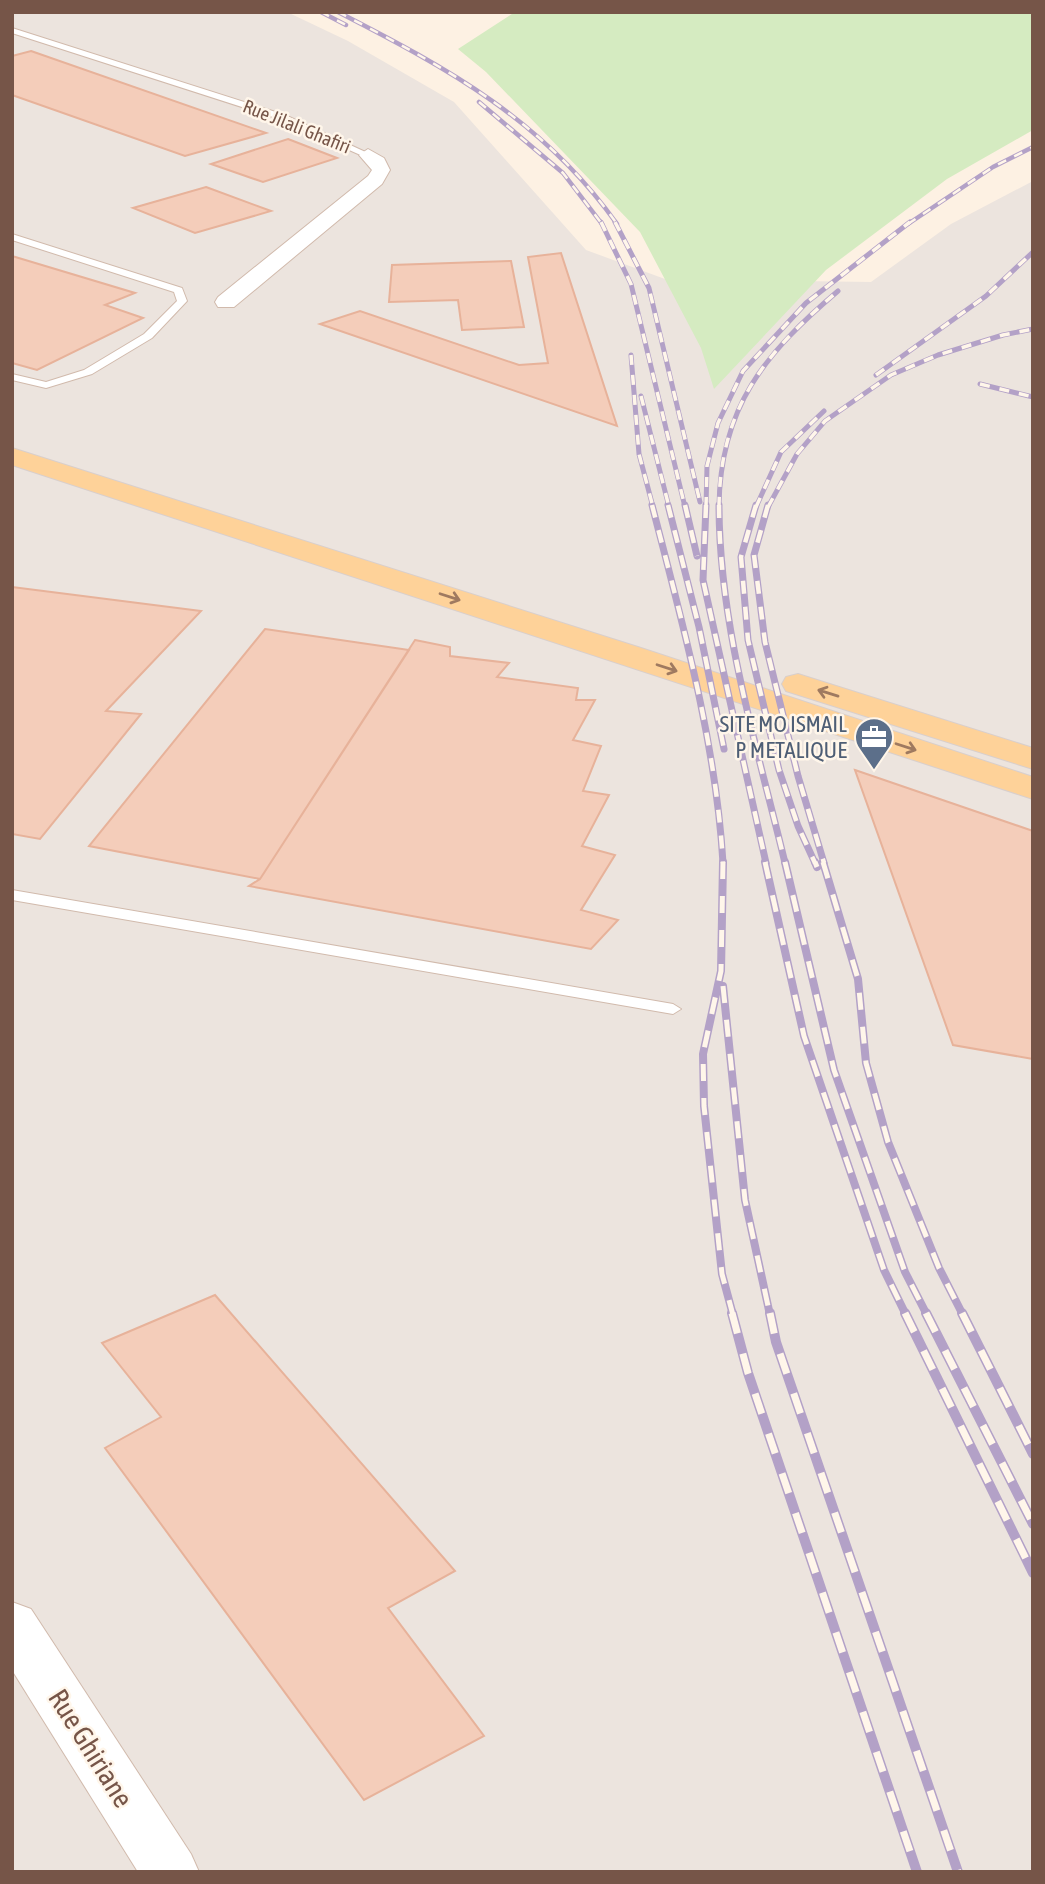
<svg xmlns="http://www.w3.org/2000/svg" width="1045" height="1884" viewBox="0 0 1045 1884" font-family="'Asap Condensed',sans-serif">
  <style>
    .industrial { fill: #ece4de }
    .green { fill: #d5ebc1 }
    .building { fill: #f4cdba; stroke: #e7b29a; stroke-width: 2 }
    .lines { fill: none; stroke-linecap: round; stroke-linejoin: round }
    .service-casing { stroke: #d1baac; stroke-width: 2 }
    .minor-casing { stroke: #d1baac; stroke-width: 2 }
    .tertiary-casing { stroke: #d1baac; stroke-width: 2 }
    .primary-casing { stroke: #d9cfcc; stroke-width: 2 }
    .service { fill: #fff; fill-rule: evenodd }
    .minor { fill: #fff; fill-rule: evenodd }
    .tertiary { fill: #fff; fill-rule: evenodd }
    .primary { fill: #fed299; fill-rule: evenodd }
    .rail-far4-casing { stroke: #b3a1c7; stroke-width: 4.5 }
    .rail-far3-casing { stroke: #b3a1c7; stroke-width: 5 }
    .rail-far2-casing { stroke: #b3a1c7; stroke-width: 7 }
    .rail-far1-casing { stroke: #b3a1c7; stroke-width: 8 }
    .rail-casing { stroke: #b3a1c7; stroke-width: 10 }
    .rail-far4 { stroke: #fff6ea; stroke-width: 2.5; stroke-dasharray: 9; stroke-linecap: butt }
    .rail-far3 { stroke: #fff6ea; stroke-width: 3.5; stroke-dasharray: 10; stroke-linecap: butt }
    .rail-far2 { stroke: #fff6ea; stroke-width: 4.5; stroke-dasharray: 13; stroke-linecap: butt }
    .rail-far1 { stroke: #fff6ea; stroke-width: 5; stroke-dasharray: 17; stroke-linecap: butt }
    .rail { stroke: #fff6ea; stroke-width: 7; stroke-dasharray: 21; stroke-linecap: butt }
    .oneway { stroke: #9f7a60 }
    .labels { text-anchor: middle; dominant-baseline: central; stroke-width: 5; stroke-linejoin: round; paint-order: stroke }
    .far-street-label { font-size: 19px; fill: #765548; stroke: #fff6ea }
    .service-label { font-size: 23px; fill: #4e5e75; stroke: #fff6ea; text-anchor: end }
    .near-street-label { font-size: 28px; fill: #765548; stroke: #fff6ea }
  </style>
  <rect width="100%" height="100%" fill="#fdf1e3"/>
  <path class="industrial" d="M12,12H287L348,41L454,102L586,250L665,279L871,282L951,224L1033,181V1872H12Z"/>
  <path class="green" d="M515,12H1033V130L947,179L826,270L714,389L701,348L640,232L486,72L458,49Z"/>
  <path class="building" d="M31,51L266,133L185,156L12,95V56Z
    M288,139L337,158L263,182L211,164Z
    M206,187L271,211L195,233L133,208Z
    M561,253L617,426L320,324L360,311L519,365L548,363L528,257Z
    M12,256L135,293L105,305L143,318L37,370L12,363Z
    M511,261L524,327L462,330L458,300L389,302L392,265Z
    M12,587L201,611L106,711L141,714L40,839L12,834Z
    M265,629L409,650L260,879L89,846Z
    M415,640L450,647V656L509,663L497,677L578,688L576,700H595L573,740L601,746L583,791L609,795L582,846L615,855L581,910L618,920L591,949L249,886L260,879Z
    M855,770L1033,831V1059L953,1045Z
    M215,1295L455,1571L388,1608L484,1736L364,1800L105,1448L161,1417L102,1343Z"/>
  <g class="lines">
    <defs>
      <path id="service" d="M12,28L285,115L372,155L365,157L279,119L12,33Z
        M12,234L182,288L187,301L152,338L92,374L46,388L12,380V374L46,382L84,370L144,334L177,301L174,292L12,240Z
        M12,890L673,1004L681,1009L673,1014L12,900Z"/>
      <path id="minor" d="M368,149L384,158L390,170L382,184L234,307H218L215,302L218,297L368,176L372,170L359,155Z"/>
      <path id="tertiary" d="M12,1602L31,1609L191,1854L199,1872H138L12,1670Z"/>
      <path id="primary" d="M12,448L641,648L1033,777V799L12,465Z
        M798,674L1033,748V769L786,691L782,684L786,677Z"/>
    </defs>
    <use href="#service" class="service-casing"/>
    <use href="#minor" class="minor-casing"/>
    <use href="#tertiary" class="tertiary-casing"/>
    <use href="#primary" class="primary-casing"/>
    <use href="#service" class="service"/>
    <use href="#minor" class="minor"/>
    <use href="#tertiary" class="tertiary"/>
    <use href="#primary" class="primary"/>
    <defs>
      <path id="rail-far4" d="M321,12L346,25
        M338,12C449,69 543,120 617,224
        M479,102L563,173L602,224
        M908,224L993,167L1033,147"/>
      <path id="rail-far3" d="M601,222L631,284L685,507
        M615,222L649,288L700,502
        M631,355L639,454L653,507
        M876,375L986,296L1033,252
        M980,384L1033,397
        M641,396L669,507
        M706,507L707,466L718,423L743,371L806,303L910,222
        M719,507C720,407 765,353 838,291
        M756,507L781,452L824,411
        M768,507L797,454L825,421L891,375L938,355L1003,335L1033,329"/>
      <path id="rail-far2" d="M652,505C682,622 716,742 723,863
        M668,505L699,627L724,749
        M685,505L697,556
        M706,505L703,580L766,863
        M719,505C719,627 757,746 785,863
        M756,505L741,557L748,640L779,770L798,826L815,863
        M768,505L754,555L765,642L798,776L824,863"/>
      <path id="rail-far1" d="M723,862L721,971L703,1054L704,1106L722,1274L733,1315
        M765,862L804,1036L884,1270L906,1315
        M785,862L834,1070L905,1272L927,1315
        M815,862L817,867
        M823,862L858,979L866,1063L888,1142L939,1268L963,1315
        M723,986L745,1200L770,1315"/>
      <path id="rail" d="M732,1313L748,1373L917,1872
        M770,1313L776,1342L958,1872
        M905,1313L1033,1573
        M926,1313L1033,1524
        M962,1313L1033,1454"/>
    </defs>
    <use href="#rail-far4" class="rail-far4-casing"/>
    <use href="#rail-far3" class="rail-far3-casing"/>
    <use href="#rail-far2" class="rail-far2-casing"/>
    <use href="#rail-far1" class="rail-far1-casing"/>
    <use href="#rail" class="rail-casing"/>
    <use href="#rail-far4" class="rail-far4"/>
    <use href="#rail-far3" class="rail-far3"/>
    <use href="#rail-far2" class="rail-far2"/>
    <use href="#rail-far1" class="rail-far1"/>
    <use href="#rail" class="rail"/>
  </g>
  <defs><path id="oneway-shaft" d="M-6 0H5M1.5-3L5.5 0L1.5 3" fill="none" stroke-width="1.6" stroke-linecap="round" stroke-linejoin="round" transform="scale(1.75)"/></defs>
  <g class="oneway">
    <use href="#oneway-shaft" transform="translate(450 597) rotate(18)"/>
    <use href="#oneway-shaft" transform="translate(667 668) rotate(18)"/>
    <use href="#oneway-shaft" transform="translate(828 693) rotate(-163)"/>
    <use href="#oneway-shaft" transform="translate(906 747) rotate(18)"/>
  </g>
  <defs>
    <symbol id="office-pin" viewBox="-11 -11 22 30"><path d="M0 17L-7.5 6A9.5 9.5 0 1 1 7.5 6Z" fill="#5c6f8a" stroke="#fff6ea"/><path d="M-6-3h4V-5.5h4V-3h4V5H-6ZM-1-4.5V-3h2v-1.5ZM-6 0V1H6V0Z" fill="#fff"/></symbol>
  </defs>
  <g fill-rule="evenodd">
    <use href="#office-pin" x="852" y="715" width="44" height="60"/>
  </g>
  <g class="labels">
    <g class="far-street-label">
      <text transform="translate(297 126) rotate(22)">Rue Jilali Ghafiri</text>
    </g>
    <g class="service-label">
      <text x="847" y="724">SITE MO ISMAIL<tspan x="847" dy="26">P METALIQUE</tspan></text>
    </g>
    <g class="near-street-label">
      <text transform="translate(91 1748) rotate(58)">Rue Ghiriane</text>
    </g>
  </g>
  <rect width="1045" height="1884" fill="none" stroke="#765548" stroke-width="28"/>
</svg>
